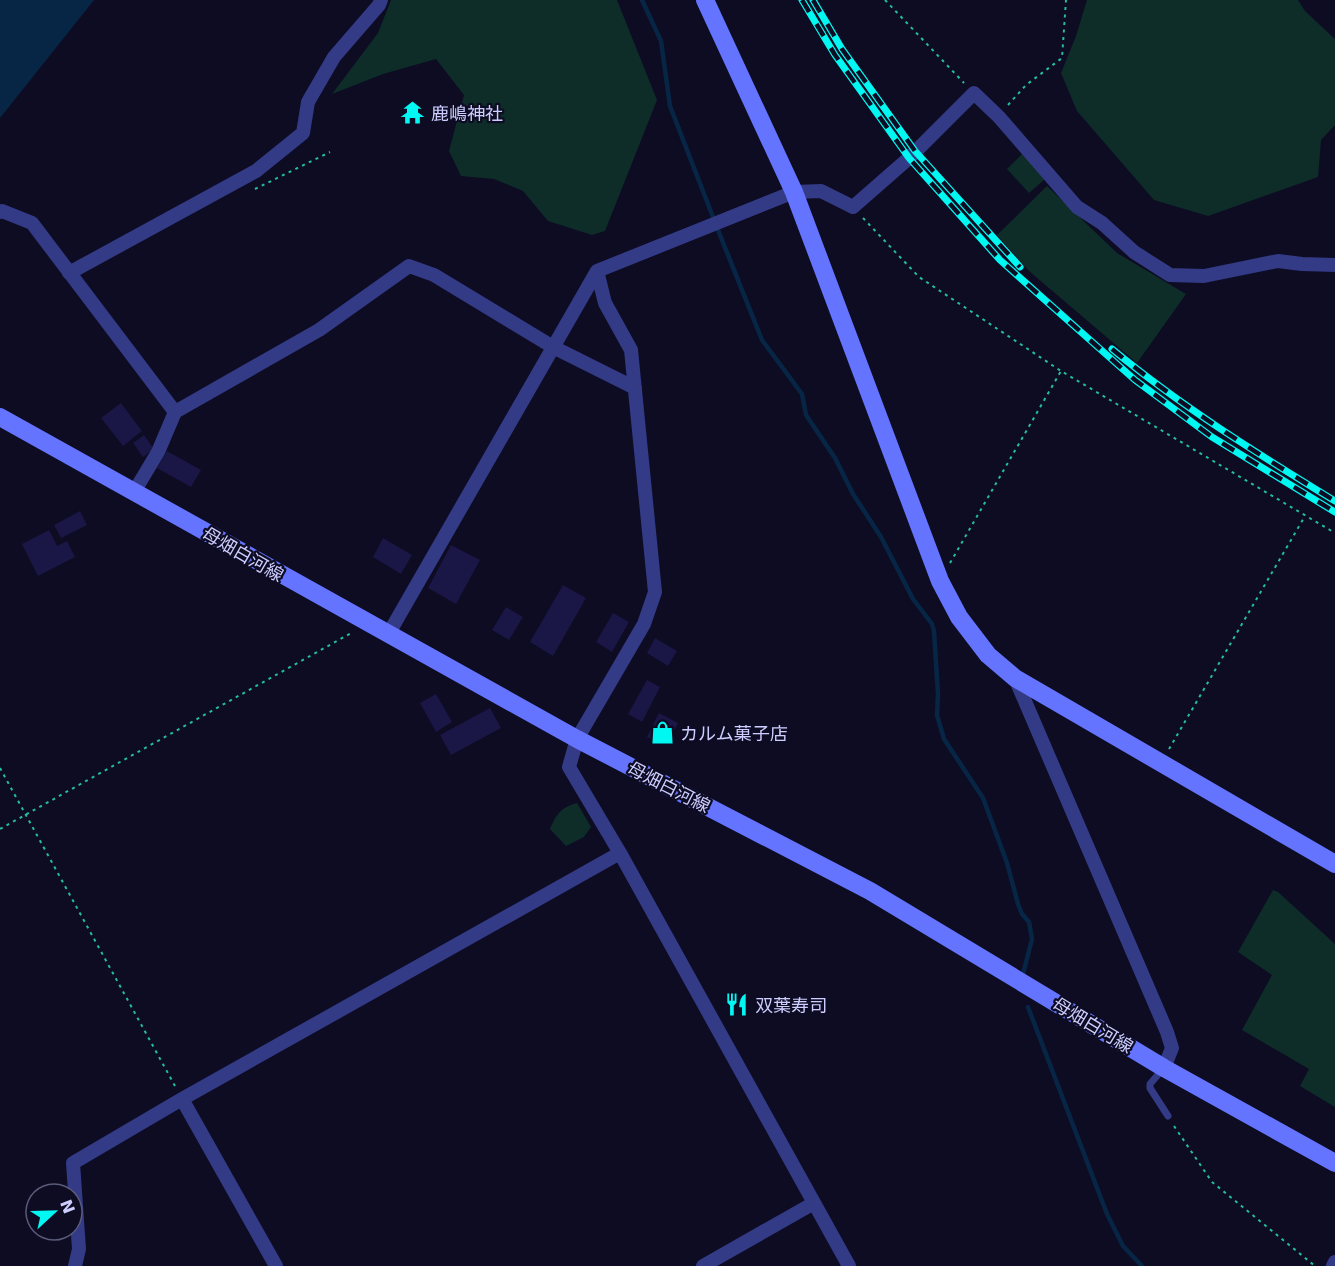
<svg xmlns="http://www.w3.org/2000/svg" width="1335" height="1266" viewBox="0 0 1335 1266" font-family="'DejaVu Sans','Noto Sans JP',sans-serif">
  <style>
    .green { fill: #0e2d28 }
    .water { fill: #072646 }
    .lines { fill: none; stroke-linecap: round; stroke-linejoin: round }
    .stream { stroke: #072646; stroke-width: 4.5 }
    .building { fill: #1a1645 }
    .path { stroke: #24bda0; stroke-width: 2; stroke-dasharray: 3 4.5; stroke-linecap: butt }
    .lane { stroke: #333a86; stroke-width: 7 }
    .street { stroke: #333a86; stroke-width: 14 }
    .secondary { stroke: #6474ff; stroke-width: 18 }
    .rail-casing { stroke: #00f8f2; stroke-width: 7 }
    .rail { stroke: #0d0c23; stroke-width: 4.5; stroke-dasharray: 14; stroke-linecap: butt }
    .labels { text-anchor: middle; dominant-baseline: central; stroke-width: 4.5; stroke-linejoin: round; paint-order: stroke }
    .poi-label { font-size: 18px; fill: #cdceff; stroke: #0d0c23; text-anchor: start }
    .street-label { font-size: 18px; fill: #cdceff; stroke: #0d0c23 }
  </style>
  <rect width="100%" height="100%" fill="#0d0c23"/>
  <path class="green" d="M391,0H617L657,100L605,231L592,235L548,221L523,191L494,179L461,176L449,151L464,95L436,59L383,74L332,94L378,33Z
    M1087,0H1298L1305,11L1335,39V125L1321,140L1318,177L1208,216L1154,200L1077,111L1061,73L1076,36Z
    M1022,154L1045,179L1029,193L1007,169Z
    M1047,186L1117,253L1186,294L1137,363L1029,271L997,235Z
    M577,803L591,827L584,837L566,846L550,829C556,815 561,807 577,803Z
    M1273,890L1278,892L1335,944V1107L1300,1086L1309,1069L1242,1030L1272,975L1238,952Z"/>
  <path class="water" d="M0,0H94L0,118Z"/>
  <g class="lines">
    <path class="stream" d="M642,0L661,41L670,106L713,217
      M718,230L762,340L802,394L806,415L835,458L853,494L881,537L913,599L932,624L934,631L938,694L937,715L944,739L983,798L1007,863L1018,904L1022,914L1029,922L1032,939L1023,974
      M1028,1007L1107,1214L1123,1246L1142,1266"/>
  </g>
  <path class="building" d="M121,403L142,431L123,446L101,418Z
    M144,435L154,449L143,457L133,443Z
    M167,451L201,470L191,487L157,468Z
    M80,511L87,525L61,538L54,525Z
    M49,530L57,546L67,541L75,557L38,576L22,544Z
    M383,538L412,555L401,574L373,557Z
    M451,545L480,560L456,604L428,588Z
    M563,585L586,598L553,656L530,642Z
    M506,607L523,617L509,640L492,630Z
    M613,613L629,622L612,652L596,642Z
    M655,638L677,651L668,666L647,653Z
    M647,680L660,687L642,722L628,714Z
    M436,694L452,722L436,732L420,703Z
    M490,708L501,728L451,755L440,735Z
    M659,713L678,723L666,746L647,737Z"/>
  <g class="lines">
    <path class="path" d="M885,0L964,83
      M1008,105L1026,85L1062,58L1066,0
      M255,189L330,152
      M863,218L919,277L1061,371L1335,533
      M950,563L1061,371
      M1169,749L1305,516
      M0,768L175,1086
      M0,829L353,632
      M1174,1126L1212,1182L1315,1266"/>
    <path class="lane" d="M1162,1070L1150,1084V1088L1168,1116"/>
    <path class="street" d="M0,212L2,211L32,223L175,412
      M597,271L605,303L631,350L655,592L644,624L577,739L569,767L620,853L849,1266
      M69,273L256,171L303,133L308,102L334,57L379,5L381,0
      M134,492L158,452L175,412L319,330L409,266L434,275L553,347L635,388
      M389,633L597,271L794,192L821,191L853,207L909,158L974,93L999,117L1077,207L1102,223L1134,252L1170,275L1204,276L1278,261L1302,264L1335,265
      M1015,678L1167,1032L1172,1048L1164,1068
      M182,1099L276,1266
      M75,1266L79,1249L73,1163L182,1099L620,853
      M703,1266L814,1203
      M1333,1266L1335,1262"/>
    <path class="secondary" d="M705,0L794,192L940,581L959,617L988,655L1015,678L1335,864
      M0,417L577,739L870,891L1164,1068L1335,1163"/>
    <defs>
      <path id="rail" d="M802,0L835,55L909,158L1000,260L1135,380L1212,437L1335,512
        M813,0L842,49L915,151L1020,267
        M1112,349C1182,407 1258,454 1335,501"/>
    </defs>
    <use href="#rail" class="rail-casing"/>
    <use href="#rail" class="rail"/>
  </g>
  <defs>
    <symbol id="temple-bare" viewBox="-9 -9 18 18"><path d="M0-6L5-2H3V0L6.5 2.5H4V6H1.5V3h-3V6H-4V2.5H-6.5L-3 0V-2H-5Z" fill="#00f8f2" stroke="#0d0c23" stroke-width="2.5" paint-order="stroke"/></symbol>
    <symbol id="shop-bare" viewBox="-9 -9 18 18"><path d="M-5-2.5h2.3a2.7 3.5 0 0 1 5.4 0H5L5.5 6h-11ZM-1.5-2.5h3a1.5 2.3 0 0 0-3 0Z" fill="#00f8f2" stroke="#0d0c23" stroke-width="2.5" paint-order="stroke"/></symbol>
    <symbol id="restaurant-bare" viewBox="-9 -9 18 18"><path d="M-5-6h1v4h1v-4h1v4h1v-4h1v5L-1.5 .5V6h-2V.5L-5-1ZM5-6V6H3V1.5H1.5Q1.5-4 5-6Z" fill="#00f8f2" stroke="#0d0c23" stroke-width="2.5" paint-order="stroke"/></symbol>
  </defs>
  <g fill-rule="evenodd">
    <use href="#temple-bare" x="396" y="96" width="33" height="33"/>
    <use href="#shop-bare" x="646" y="716" width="33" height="33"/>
    <use href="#restaurant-bare" x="720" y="988" width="33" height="33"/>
  </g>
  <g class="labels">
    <g class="poi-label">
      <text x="431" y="113">鹿嶋神社</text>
      <text x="680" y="733">カルム菓子店</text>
      <text x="755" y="1005">双葉寿司</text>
    </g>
    <g class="street-label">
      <text transform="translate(243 554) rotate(30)">母畑白河線</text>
      <text transform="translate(669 787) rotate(27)">母畑白河線</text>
      <text transform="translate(1093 1025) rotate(31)">母畑白河線</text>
    </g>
  </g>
  <g transform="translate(54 1212) rotate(68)"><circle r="28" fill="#0d0c23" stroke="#5a5a7b" stroke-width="1.5"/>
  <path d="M0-4.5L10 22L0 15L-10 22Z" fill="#00f8f2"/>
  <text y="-9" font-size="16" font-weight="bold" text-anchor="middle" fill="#cdceff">N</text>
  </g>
</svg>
